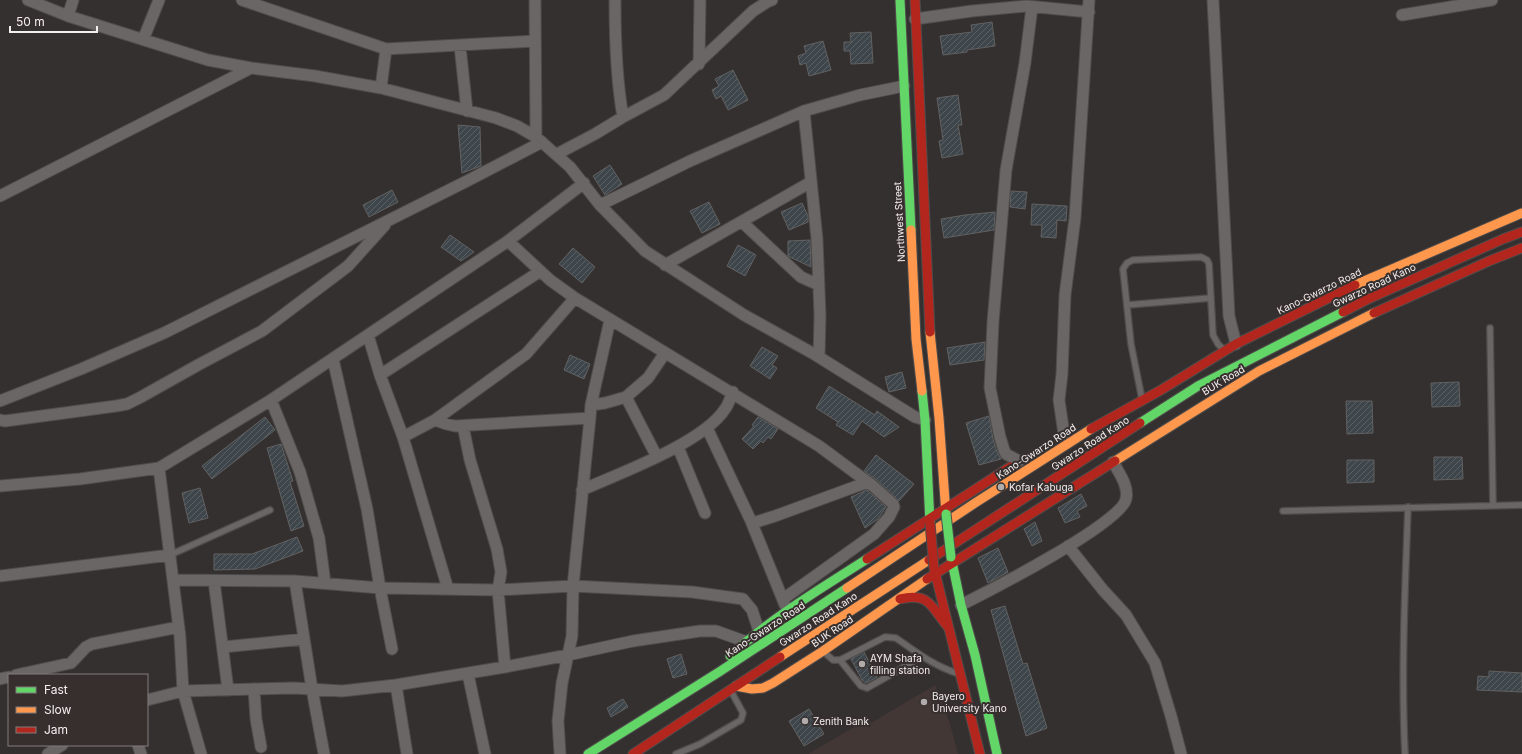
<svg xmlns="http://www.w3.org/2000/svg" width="1522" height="754" viewBox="0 0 1522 754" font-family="Inter,sans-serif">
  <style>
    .built { fill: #433736 }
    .building { fill: url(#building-hatch); stroke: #626162 }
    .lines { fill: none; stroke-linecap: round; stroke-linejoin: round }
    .lane-casing { stroke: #4f4c4c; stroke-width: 8 }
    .street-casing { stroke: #4f4c4c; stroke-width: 13 }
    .fast-casing { stroke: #4f4c4c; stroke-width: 11 }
    .slow-casing { stroke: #4f4c4c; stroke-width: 11 }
    .jam-casing { stroke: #4f4c4c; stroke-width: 11 }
    .lane { stroke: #6a6666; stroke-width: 5.5 }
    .street { stroke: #6a6666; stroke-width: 11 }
    .fast { stroke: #63d668; stroke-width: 9 }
    .slow { stroke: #ff974d; stroke-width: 9 }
    .jam { stroke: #b3261e; stroke-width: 9 }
    .fast-bridge-casing { stroke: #4f4c4c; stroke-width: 11; stroke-linecap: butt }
    .jam-bridge-casing { stroke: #4f4c4c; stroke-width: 11; stroke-linecap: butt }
    .fast-bridge { stroke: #63d668; stroke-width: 9 }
    .jam-bridge { stroke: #b3261e; stroke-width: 9 }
    .poi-dot { fill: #b1acac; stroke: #362f2e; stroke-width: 1.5 }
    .labels { text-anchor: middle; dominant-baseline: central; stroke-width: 4; stroke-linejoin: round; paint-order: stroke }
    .street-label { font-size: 10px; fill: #f4efef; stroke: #362f2e }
    .poi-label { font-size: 10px; fill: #f4efef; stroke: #362f2e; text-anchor: start }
  </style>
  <defs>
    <pattern id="building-hatch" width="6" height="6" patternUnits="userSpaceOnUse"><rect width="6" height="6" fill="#3e464b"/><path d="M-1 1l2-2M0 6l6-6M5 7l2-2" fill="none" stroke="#5a6165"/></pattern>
  </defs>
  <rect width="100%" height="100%" fill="#343030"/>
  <path class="built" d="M935,685L950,724L958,754H808L868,719L871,723Z"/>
  <path class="building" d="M992,22L995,46L967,50V52L943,55L940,36L972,32L971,25Z
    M871,32L873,63L851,64L850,51H844V42H851L850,33Z
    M823,41L831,70L809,76L806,63L800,65L798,56L806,53L804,46Z
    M733,70L748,100L728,110L721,96L716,99L712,90L719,86L715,79Z
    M958,95L962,125H958L963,154L942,158L939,141L943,140L937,98Z
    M458,125L480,127L481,166L462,173Z
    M610,165L622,184L605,195L593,176Z
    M392,190L398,202L369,217L363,205Z
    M1011,191L1027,192L1025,209L1010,207Z
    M709,202L720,224L702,233L690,211Z
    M802,203L808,216V222L789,230L781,212Z
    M1032,204L1067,206L1066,221L1057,220L1056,238L1041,237L1042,225H1031Z
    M995,212L994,230L944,238L941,219L965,215Z
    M450,235L474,252L461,261L441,247Z
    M810,240L811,267L788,256V241Z
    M738,245L756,255L745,276L727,266Z
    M573,248L595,267L582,283L559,264Z
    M985,342L984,360L950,365L947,348Z
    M762,347L778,356L772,365L777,368L770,379L750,366Z
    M570,355L590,364L584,379L564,370Z
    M902,372L906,388L889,392L885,377Z
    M1459,382L1460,406L1432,407L1431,383Z
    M829,386L875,415L877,411L899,427L884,437L862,421L853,435L836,425L838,422L816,408Z
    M1346,401H1372L1373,433L1347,434Z
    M989,416L993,439L997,452L1001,459L979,465L966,423Z
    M265,417L275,430L212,479L202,466Z
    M758,417L778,429L771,439L768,437L763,443L761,441L753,449L742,439L754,426L752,425Z
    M281,444L293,481L290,482L304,526L291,531L267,448Z
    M876,455L914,484L899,501L878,481L864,471Z
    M1434,457H1462L1463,479L1434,480Z
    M1347,460H1374V482L1347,483Z
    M200,488L208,518L189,523L182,493Z
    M867,490L886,507L878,519L865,528L851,497Z
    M1081,494L1087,506L1077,511L1080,517L1065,523L1058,508Z
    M1035,522L1042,541L1032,546L1024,529Z
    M297,537L303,551L255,569L214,570V554H252Z
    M998,548L1008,572L988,583L978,558Z
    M1005,606L1023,664L1027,663L1047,728L1026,736L991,610Z
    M864,652L877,677L866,683L862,680L851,659Z
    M681,654L687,674L673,678L667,659Z
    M1489,671L1522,673V692L1477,690L1478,676L1489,677Z
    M623,699L628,707L611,717L607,708Z
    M809,709L824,734L804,746L789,721Z"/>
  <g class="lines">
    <defs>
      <path id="lane" d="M1127,305L1211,298
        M1490,328L1493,505
        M1142,399L1131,344L1123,269L1127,263L1133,260L1201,257L1207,260L1209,264L1213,335L1218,344L1223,349
        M1283,511L1522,505
        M170,555L270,510
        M825,653L833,660H840L885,637L896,638C917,653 934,666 959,674
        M840,660L861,686L867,688L922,657
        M676,754L700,744L741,720L743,713L731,691
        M1405,754C1401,672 1405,589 1408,507"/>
      <path id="street" d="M28,0L68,16L208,60L251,68L315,76L381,88L496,118L517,126L536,137L570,167L600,205L645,251L744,315L814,354L915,417L925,420
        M242,0L386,49L534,41
        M535,0L536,137
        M615,0C615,39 616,78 623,117
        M1213,0L1229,316L1236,344
        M1402,15L1492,0
        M68,16L73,0
        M915,19L972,11L1027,6L1089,12
        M143,40L159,0
        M460,46L467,111
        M699,64L700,0
        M381,88L386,49
        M804,111L817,239L820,315L819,357
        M557,154L595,134L623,117L664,95L753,11L767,2L772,0
        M0,196L251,68
        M600,205L690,161L804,111L860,95L904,86
        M742,222L801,277L819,285
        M508,241L550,280L575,298L819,446L873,486L893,504L894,507L889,517L874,534L783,599
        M665,265L811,182
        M368,335L380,375L403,437L448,589
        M333,359L367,509L380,588L392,649
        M380,375L539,272
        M626,397L657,457
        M271,400L300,472L319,538L325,583
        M0,401L81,369L164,333L467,181L542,142
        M591,405L605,403L626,397L648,378L665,353
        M0,420L5,421L116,406L127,404L141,397L198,365L262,331L348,266L385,225
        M435,420L446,424L455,426L590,418
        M463,426L470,460L497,549L501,572L498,590L505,667
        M707,428L751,521L785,605
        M1064,434L1059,400L1062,374L1065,295L1075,218L1089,0
        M403,437L435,420L526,354L575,298
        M678,447L705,513
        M1019,461L1006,454L1004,450L1000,437L990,388L993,322L1006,170L1025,63L1032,7
        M159,468L180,637L183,691L201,754
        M0,486L80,479L159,468L271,400L508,241L584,183
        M582,490C620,473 703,443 725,409C729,404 730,398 733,392
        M751,521L756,522L775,516L868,482
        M1068,546L1103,590L1126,615L1155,663L1171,716L1181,754
        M0,576L170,555
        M173,580L295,581L380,588L498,590L573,586L692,592L743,599L752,610L759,631
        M214,581L228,690
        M295,581L312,689L324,754
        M961,605C987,592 1122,523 1126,499C1129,486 1119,473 1113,462
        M223,647L304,639
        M468,674L485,754
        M16,675L71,663L86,647L92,644L179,627
        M0,679L9,677
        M396,685L407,754
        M254,689L256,719L261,747
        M147,700L183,691L294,688L342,691L396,685L505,667L568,655L633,641L700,631H716L744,641
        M138,745L141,754
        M48,754L62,745
        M560,754L558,721L562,683L572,636L573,586L590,418L591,405L610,320"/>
      <path id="fast" d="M900,0L911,230
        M922,391L925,420L930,523
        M1140,423L1198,386L1343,312
        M951,557L961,605L975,655L997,754
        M730,656C771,618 820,589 867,559
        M588,754L719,672L847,588"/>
      <path id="slow" d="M911,230L916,339L922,391
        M1355,285L1522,213
        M930,332L939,418L946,514
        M1115,461L1259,371L1374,313
        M847,588L975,503L1091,429
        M780,657L929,560
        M736,686L752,689L763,688L773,683L823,651L927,579"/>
      <path id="jam" d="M915,0L930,332
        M1343,312L1366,300L1503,239L1522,232
        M1374,313L1489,261L1522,248
        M1091,429L1161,390L1236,344L1355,285
        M867,559L1010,467
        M929,560L1140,423
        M934,568L980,754
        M927,579L1115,461
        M900,599C930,592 931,607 948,627
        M633,754L780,657"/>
    </defs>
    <use href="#lane" class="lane-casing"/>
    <use href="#street" class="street-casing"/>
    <use href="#fast" class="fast-casing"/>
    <use href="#slow" class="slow-casing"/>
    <use href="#jam" class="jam-casing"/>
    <use href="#lane" class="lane"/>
    <use href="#street" class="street"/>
    <use href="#fast" class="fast"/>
    <use href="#slow" class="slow"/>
    <use href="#jam" class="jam"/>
    <defs>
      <path id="fast-bridge" d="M946,514L951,557"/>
      <path id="jam-bridge" d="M930,523L934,568"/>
    </defs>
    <use href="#fast-bridge" class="fast-bridge-casing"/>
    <use href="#jam-bridge" class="jam-bridge-casing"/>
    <use href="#fast-bridge" class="fast-bridge"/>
    <use href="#jam-bridge" class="jam-bridge"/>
  </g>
  <g class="poi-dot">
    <circle cx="1001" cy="487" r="4"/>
    <circle cx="862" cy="664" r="4"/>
    <circle cx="924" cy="702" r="4"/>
    <circle cx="805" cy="721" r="4"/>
  </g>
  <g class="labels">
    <g class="street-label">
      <text transform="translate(899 222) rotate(-93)">Northwest Street</text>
      <text transform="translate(1374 285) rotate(-25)">Gwarzo Road Kano</text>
      <text transform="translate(1319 291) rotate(-26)">Kano-Gwarzo Road</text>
      <text transform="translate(1223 380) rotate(-31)">BUK Road</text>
      <text transform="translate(1090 443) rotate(-33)">Gwarzo Road Kano</text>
      <text transform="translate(1036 451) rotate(-33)">Kano-Gwarzo Road</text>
      <text transform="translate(818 619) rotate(-33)">Gwarzo Road Kano</text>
      <text transform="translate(765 629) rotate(-33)">Kano-Gwarzo Road</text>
      <text transform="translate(832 631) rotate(-34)">BUK Road</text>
    </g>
    <g class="poi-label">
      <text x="1009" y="487">Kofar Kabuga</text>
      <text x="870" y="658">AYM Shafa<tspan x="870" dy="12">filling station</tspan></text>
      <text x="932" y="696">Bayero<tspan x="932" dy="12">University Kano</tspan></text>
      <text x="813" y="721">Zenith Bank</text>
    </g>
  </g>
  <rect x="8" y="674" width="140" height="72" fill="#362f2e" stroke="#827c7b"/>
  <rect x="16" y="687" width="20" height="6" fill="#63d668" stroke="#827c7b"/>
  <text x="44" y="694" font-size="12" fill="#f4efef">Fast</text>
  <rect x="16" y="707" width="20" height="6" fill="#ff974d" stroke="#827c7b"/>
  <text x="44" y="714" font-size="12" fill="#f4efef">Slow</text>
  <rect x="16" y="727" width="20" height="6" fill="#b3261e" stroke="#827c7b"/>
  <text x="44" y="734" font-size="12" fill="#f4efef">Jam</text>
  <path d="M10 26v6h87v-6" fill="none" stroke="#f4efef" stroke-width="2"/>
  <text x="16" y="26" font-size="12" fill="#f4efef" stroke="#362f2e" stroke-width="3" paint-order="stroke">50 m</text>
</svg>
